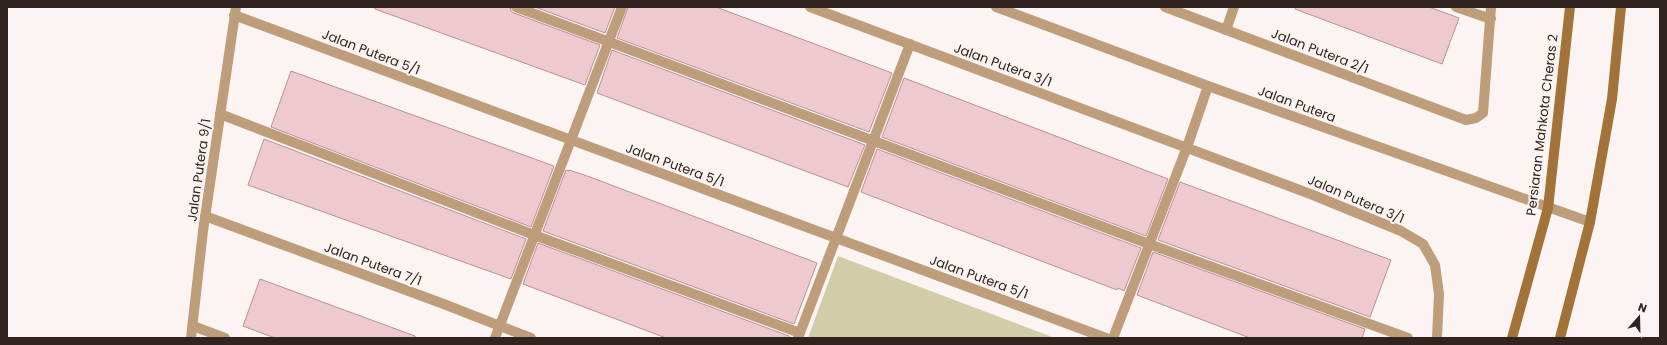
<svg xmlns="http://www.w3.org/2000/svg" width="1667" height="345" viewBox="0 0 1667 345" font-family="Poppins,sans-serif">
  <style>
    .green { fill: #d0cda8 }
    .building { fill: #eec9cf; stroke: #b69299 }
    .lines { fill: none; stroke-linecap: round; stroke-linejoin: round }
    .lane { stroke: #be9e7a; stroke-width: 10 }
    .street { stroke: #be9e7a; stroke-width: 10 }
    .secondary { stroke: #a17338; stroke-width: 10 }
    .labels { text-anchor: middle; dominant-baseline: central; stroke-width: 4; stroke-linejoin: round; paint-order: stroke }
    .street-label { font-size: 13px; fill: #312420; stroke: #fcf4f2 }
  </style>
  <rect width="100%" height="100%" fill="#fcf4f2"/>
  <path class="green" d="M838,256L1055,338H808Z"/>
  <path class="building" d="M375,7H510L511,11L514,13L600,45L585,85L375,9Z
    M535,7H615L605,33Z
    M628,7H716L892,73L869,132L617,38Z
    M1296,7H1429L1459,18L1442,64L1295,9Z
    M612,50L865,145L848,187L597,93Z
    M291,71L554,166L531,227L271,127Z
    M904,78L1168,179L1146,236L882,137Z
    M264,139L526,239L511,279L248,185Z
    M877,149L1141,248L1124,291L1118,288L1117,290L861,192Z
    M566,170L569,171V170L590,177L817,263L794,324L543,231Z
    M1180,182L1391,260L1370,317L1158,240Z
    M538,243L789,336V338H666L608,316L523,284Z
    M1153,252L1365,329L1362,338H1250L1137,295Z
    M260,279L415,336V338H275L243,326Z"/>
  <g class="lines">
    <path class="lane" d="M516,7L1149,244L1408,338
      M1456,7L1491,19
      M1226,30L1234,7
      M220,114L534,235L800,333
      M193,326L225,338
      M495,338L622,7
      M798,338L910,44
      M1113,338L1187,147"/>
    <path class="street" d="M810,7L1313,195L1401,231L1423,244L1435,265L1439,294L1437,338
      M996,7L1208,86L1590,222
      M1165,7L1466,120L1476,118L1483,113L1491,7
      M234,15L1106,338
      M1187,147L1208,86
      M205,216L441,303L531,338
      M191,338L203,231L236,7"/>
    <path class="secondary" d="M1512,338L1548,208L1570,7
      M1560,338L1590,222L1612,99L1621,7"/>
  </g>
  <g class="labels">
    <g class="street-label">
      <text transform="translate(1320 51) rotate(21)">Jalan Putera 2/1</text>
      <text transform="translate(371 52) rotate(21)">Jalan Putera 5/1</text>
      <text transform="translate(1003 65) rotate(20)">Jalan Putera 3/1</text>
      <text transform="translate(1297 104) rotate(20)">Jalan Putera</text>
      <text transform="translate(1542 125) rotate(-83)">Persiaran Mahkota Cheras 2</text>
      <text transform="translate(675 165) rotate(20)">Jalan Putera 5/1</text>
      <text transform="translate(199 170) rotate(-82)">Jalan Putera 9/1</text>
      <text transform="translate(1356 199) rotate(23)">Jalan Putera 3/1</text>
      <text transform="translate(373 264) rotate(20)">Jalan Putera 7/1</text>
      <text transform="translate(979 277) rotate(20)">Jalan Putera 5/1</text>
    </g>
  </g>
  <rect width="1667" height="345" fill="none" stroke="#312420" stroke-width="16"/>
  <g transform="translate(1639 317) rotate(20)" stroke="#fcf4f2" stroke-width="3" paint-order="stroke">
  <path d="M0-3L7 15L0 10L-7 15Z" fill="#312420"/>
  <text y="-6" font-size="11" font-weight="bold" text-anchor="middle" fill="#312420">N</text>
  </g>
</svg>
